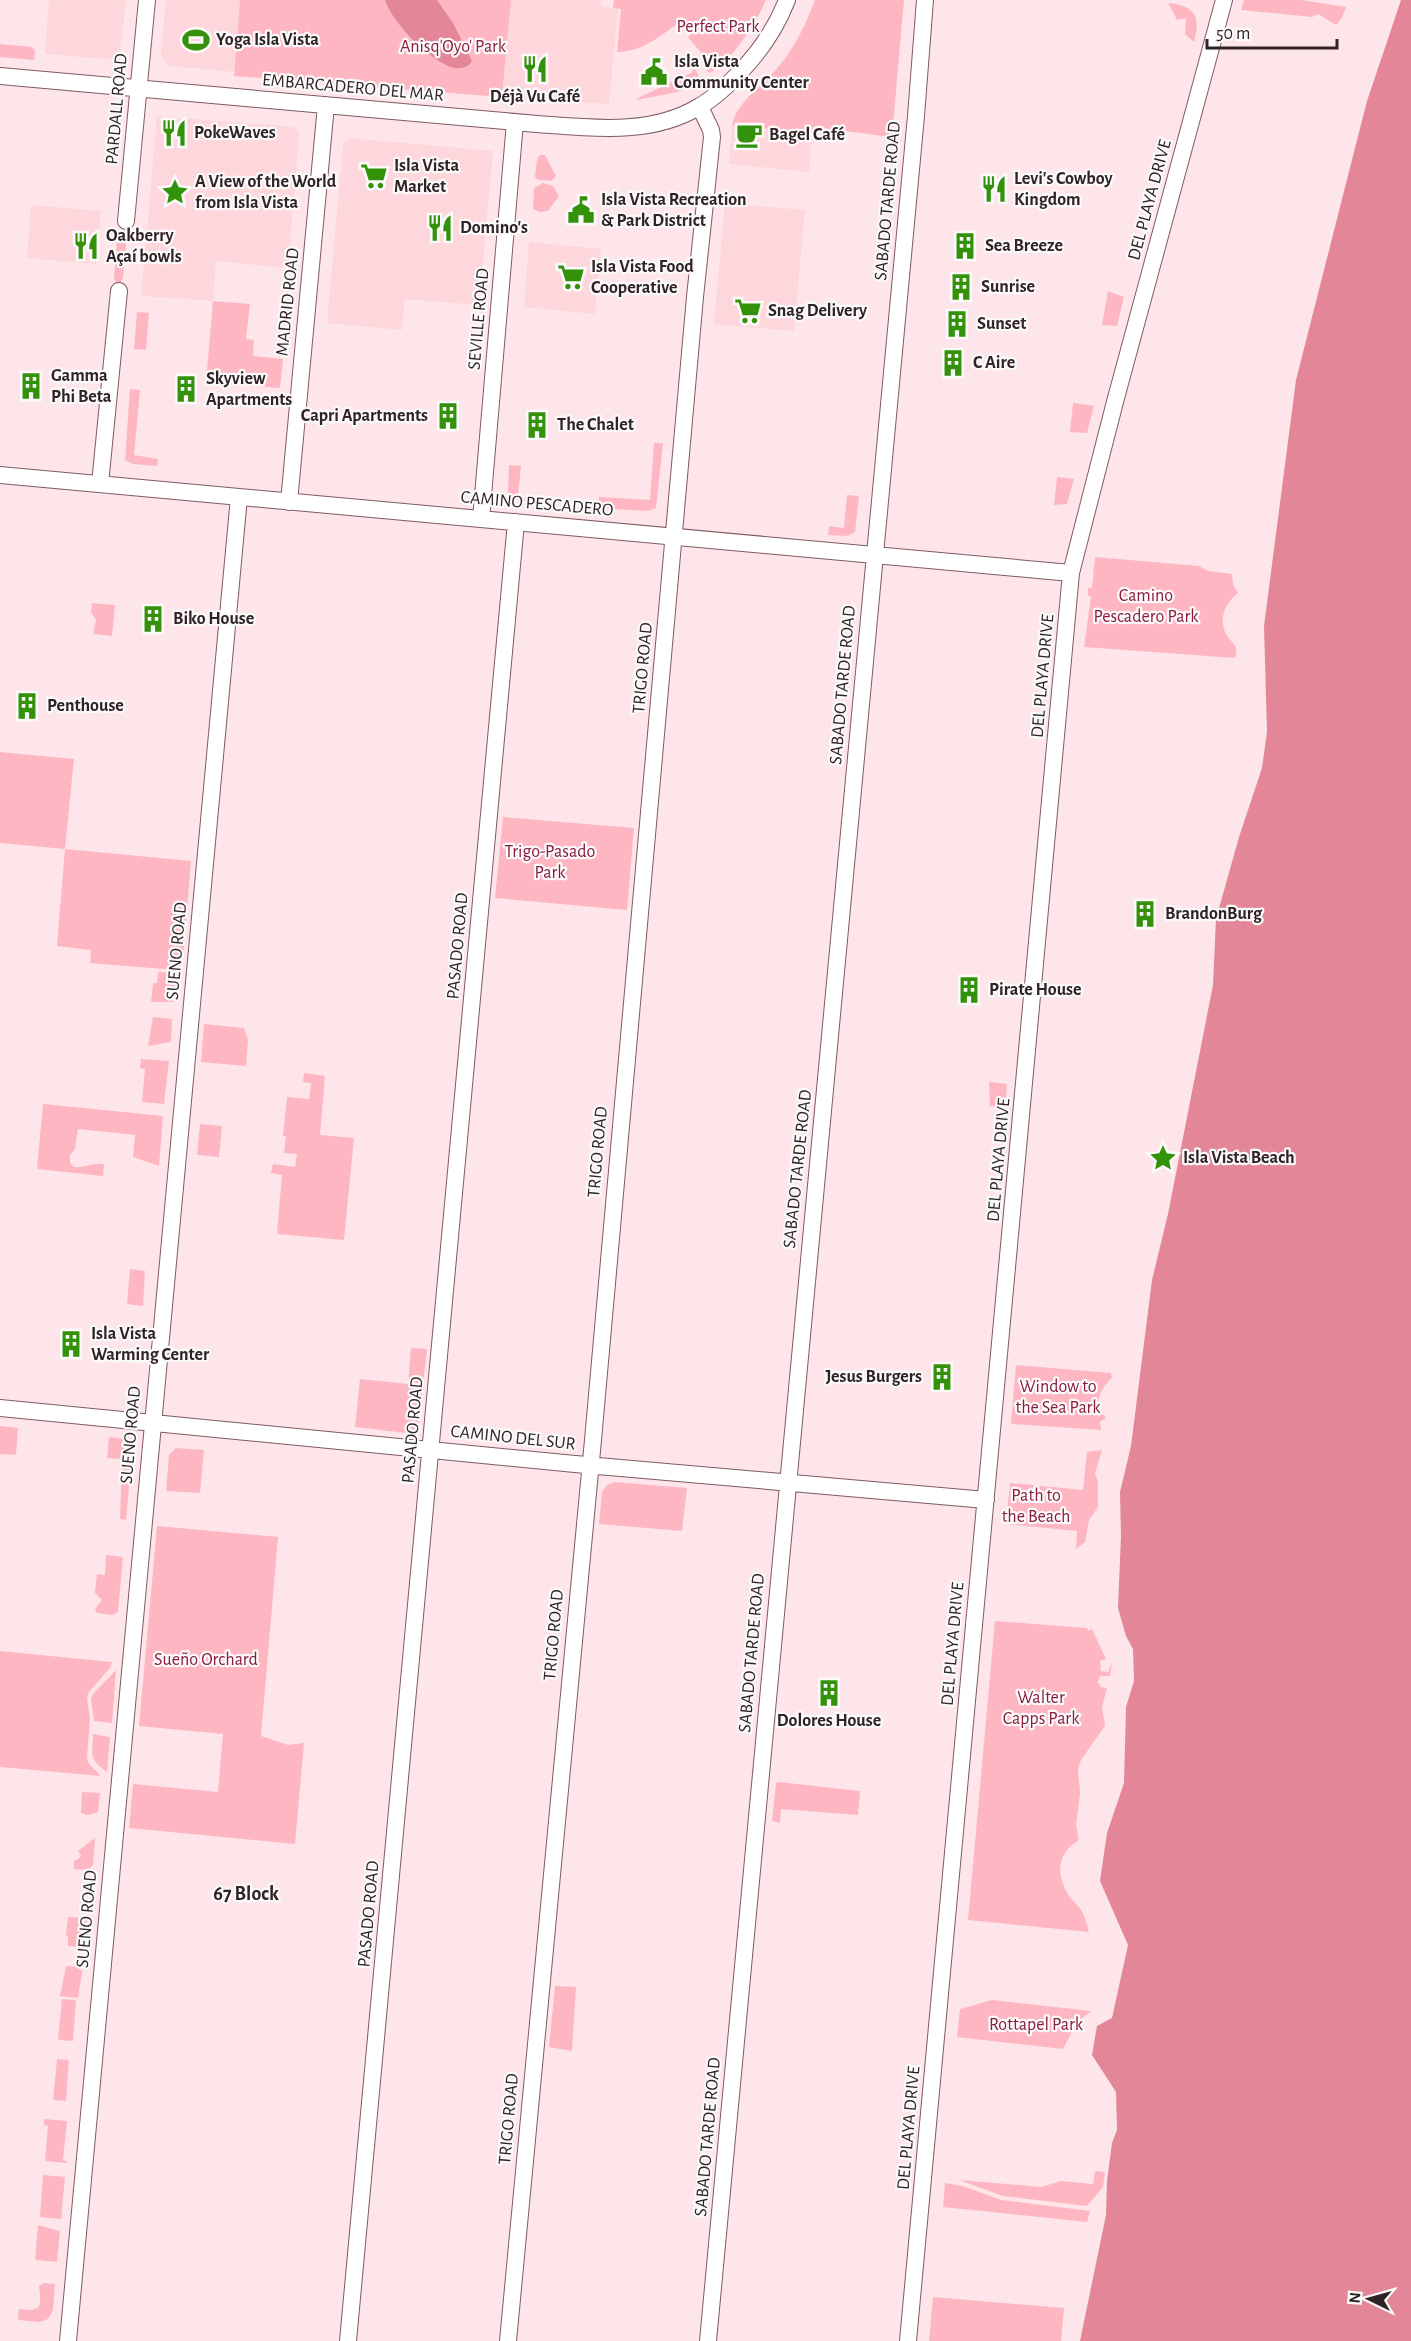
<svg xmlns="http://www.w3.org/2000/svg" width="1411" height="2341" viewBox="0 0 1411 2341" font-family="'Alegreya Sans',sans-serif">
  <style>
    .built { fill: #fed7dd }
    .green { fill: #feb7c2 }
    .water { fill: #e38697 }
    .lines { fill: none; stroke-linecap: round; stroke-linejoin: round }
    .street-casing { stroke: #7e5b61; stroke-width: 18 }
    .street { stroke: #fff; stroke-width: 16 }
    .labels { text-anchor: middle; dominant-baseline: central; stroke-width: 4.5; stroke-linejoin: round; paint-order: stroke }
    .park-label { font-size: 18px; fill: #8a1c3e; stroke: #fafafa }
    .poi-label { font-size: 18px; font-weight: bold; fill: #312325; stroke: #fafafa; text-anchor: start }
    .street-label { font-size: 18px; fill: #312325; stroke: #fafafa }
    .neighbourhood-label { font-size: 20px; font-weight: bold; fill: #312325; stroke: #fafafa }
  </style>
  <rect width="100%" height="100%" fill="#fee5e9"/>
  <path class="built" d="M49,0H126L119,60L45,54Z
    M166,0H240L234,72L170,66L165,63L161,54Z
    M511,0H601L600,5L603,7L618,9L609,104L502,97Z
    M157,116L293,127L298,130L299,136L288,268L216,261L213,301L141,296Z
    M732,125L812,132L809,172L729,164Z
    M349,138L493,151L479,305L405,299L402,330L327,323L343,144Z
    M725,203L805,210L794,331L714,324Z
    M31,205L101,211L96,264L27,258Z
    M529,242L601,249L595,314L524,307Z"/>
  <path class="green" d="M240,0H511L502,97L234,76Z
    M614,0H766C756,23 732,61 709,73L706,69L708,61L688,37L692,33L681,21C662,35 642,52 617,52L621,9L613,8Z
    M815,0H904L892,137L813,127L812,132L732,125C737,101 764,85 779,66C795,47 806,24 815,0Z
    M1244,0H1301L1346,7L1342,18L1336,25L1318,14L1312,17L1241,10Z
    M1168,3C1195,6 1201,16 1194,42L1185,34L1186,18L1177,20Z
    M0,44L32,47L35,51L34,60L0,57Z
    M692,62L699,77V83C681,94 658,95 637,100L636,99L693,72L690,64Z
    M540,155H545L556,176L551,181L538,180L535,177L537,159Z
    M543,183L553,186L559,196L548,211L540,212L533,209L534,188Z
    M123,239L126,244L123,278L120,284L116,283L114,279L117,242Z
    M1108,291L1124,297L1117,326L1102,325Z
    M213,301L250,304L246,339L254,340L253,356L283,359L280,388L206,382Z
    M137,312L149,313L146,350L134,349Z
    M130,389L140,390L134,455L158,459L157,466L133,464L125,460Z
    M1073,403L1094,406L1087,433L1070,432Z
    M654,443H663L656,508L648,511L599,508V497L650,500Z
    M509,465L521,466L518,497L528,498L527,502L510,497L508,491Z
    M1057,477L1074,479L1067,504L1054,505Z
    M847,495L859,496L855,532L848,536L828,535L829,526L844,528Z
    M1095,557L1199,566L1208,571L1232,574L1233,584L1238,593C1226,602 1219,617 1225,632C1230,643 1240,644 1235,658L1084,647L1091,597L1088,595V588H1092Z
    M92,603L115,605L112,636L93,634L96,620L91,612Z
    M0,752L74,759L65,849L191,861L183,958H177L176,970L90,963L91,950L57,946L65,849L0,843Z
    M503,817L634,828L627,910L495,898Z
    M158,972L176,973L173,1002H151L153,983H157Z
    M153,1017L172,1019L171,1042L148,1046Z
    M204,1024L244,1028L248,1040L246,1066L201,1062Z
    M141,1059L169,1061L164,1104L142,1102L145,1069L140,1068Z
    M304,1073L325,1076L320,1135L354,1138L344,1240L277,1234L282,1175L271,1173L273,1164L295,1167L297,1154L284,1153L286,1136H283L287,1097L309,1099L311,1083L303,1082Z
    M989,1082L1007,1084L1005,1108L990,1106Z
    M43,1104L163,1116L159,1166L133,1157L135,1135L78,1129L75,1149L70,1155V1163L74,1167C84,1168 91,1163 104,1164L103,1176L37,1169Z
    M200,1124L222,1126L219,1157L197,1155Z
    M130,1269L145,1271L143,1306L127,1304Z
    M411,1348L427,1349L418,1428L413,1432L406,1433L355,1427L360,1379L408,1384Z
    M1016,1365L1111,1373L1112,1378C1102,1387 1098,1395 1098,1408L1106,1418L1100,1422L1101,1430L1011,1424Z
    M0,1426L18,1428L16,1455L0,1454Z
    M109,1437L132,1440L131,1460L107,1458Z
    M176,1448L204,1450L200,1493L166,1491L169,1455Z
    M1102,1450L1095,1474L1098,1481V1507L1089,1520L1085,1542L1076,1549L1077,1531L1006,1524L1010,1483L1083,1490L1087,1452Z
    M122,1461L131,1463L126,1520L120,1519Z
    M615,1482L687,1488L682,1531L599,1524L602,1492L607,1485Z
    M157,1526L278,1537L261,1736L288,1745L304,1743L295,1844L129,1828L133,1784L218,1792L223,1734L139,1726Z
    M106,1555L123,1557L118,1612L113,1615L97,1613L95,1609L102,1600L95,1593L97,1574L105,1575Z
    M995,1621L1087,1628L1088,1631L1092,1629L1106,1659L1100,1661L1101,1671L1108,1672L1112,1662L1110,1676H1100L1098,1682L1101,1687L1107,1688L1102,1707L1105,1726L1081,1760L1078,1769L1080,1793L1076,1825L1079,1840C1056,1854 1056,1874 1069,1896C1072,1901 1078,1905 1081,1910C1085,1916 1087,1925 1089,1932L968,1920Z
    M0,1651L112,1662L110,1668L89,1692L87,1698L90,1718L87,1758L89,1764L101,1776L0,1767Z
    M116,1670L112,1723L94,1721L91,1699L93,1694Z
    M93,1734L110,1737L107,1772C87,1757 93,1756 93,1734Z
    M779,1782L860,1791L858,1815L781,1809L780,1823L772,1821L776,1783Z
    M82,1792L100,1793L98,1812L87,1815L81,1813Z
    M95,1838L93,1865L89,1870L74,1869V1861L80,1858L81,1855L78,1851Z
    M68,1917L87,1918L85,1944L82,1947L68,1946V1936H66Z
    M66,1966L79,1967L82,1972L78,1998L60,1996Z
    M555,1986L576,1987L572,2051L549,2047Z
    M62,1999L76,2000L73,2041L58,2040Z
    M992,2000L1091,2011L1081,2019L1079,2025L1074,2028L1063,2049L957,2037L960,2009Z
    M57,2059L69,2060L66,2101L53,2100Z
    M44,2119L67,2121L63,2160L67,2161L66,2163L45,2161L48,2126L44,2125Z
    M1095,2171L1105,2172L1103,2187L1087,2206L1003,2196L959,2180L1041,2187L1061,2181L1093,2184Z
    M43,2175L65,2177L61,2219L40,2217Z
    M945,2183L963,2186L1001,2200L1090,2211L1087,2222L943,2207Z
    M38,2225L60,2231L57,2262L35,2260Z
    M44,2283L55,2284L53,2310L48,2319L40,2322L18,2320L19,2309C43,2312 41,2307 39,2286Z
    M933,2297L1064,2308L1061,2341H929Z"/>
  <path class="water" d="M385,0H437L453,23L472,61L468,66C464,67 459,69 454,68C431,62 392,23 385,0Z
    M1401,0H1411V2341H1080L1106,2215L1107,2181L1112,2143L1117,2130L1116,2092L1092,2055L1097,2026L1112,2018L1128,1945L1100,1881L1107,1833L1124,1783L1126,1707L1134,1681L1133,1649L1126,1636L1118,1608L1121,1536L1120,1492L1131,1446L1152,1280L1168,1214L1213,985L1216,919L1239,837L1262,768L1267,732L1264,626L1296,380L1367,101Z"/>
  <g class="lines">
    <defs>
      <path id="street" d="M0,76L537,124C591,128 652,136 700,106C716,97 730,83 742,70C761,50 777,26 787,0
        M126,221L147,0
        M0,475L1071,573
        M100,484L119,291
        M289,502L326,105
        M481,519L515,122
        M0,1408L575,1464L986,1500
        M68,2341L239,497
        M348,2341L516,522
        M508,2341L593,1440L695,297L712,137L711,130L700,107
        M708,2341L916,116L925,0
        M908,2341L1071,573L1116,398L1224,0"/>
    </defs>
    <use href="#street" class="street-casing"/>
    <use href="#street" class="street"/>
  </g>
  <defs>
    <symbol id="stadium-bare" viewBox="-9 -9 18 18"><path d="M0-5a6.5 5 0 1 0 0 10a6.5 5 0 1 0 0-10ZM-3.5-1.8h7v3.6h-7Z" fill="#33910a" stroke="#fafafa" stroke-width="2.5" paint-order="stroke"/></symbol>
    <symbol id="restaurant-bare" viewBox="-9 -9 18 18"><path d="M-5-6h1v4h1v-4h1v4h1v-4h1v5L-1.5 .5V6h-2V.5L-5-1ZM5-6V6H3V1.5H1.5Q1.5-4 5-6Z" fill="#33910a" stroke="#fafafa" stroke-width="2.5" paint-order="stroke"/></symbol>
    <symbol id="civic-bare" viewBox="-9 -9 18 18"><path d="M-.6-6.5H3V-4.5H.6V-3L4-1V1h2V6H-6V1h2V-1L-.6-3ZM-1.2 2.5V6h2.4V2.5Z" fill="#33910a" stroke="#fafafa" stroke-width="2.5" paint-order="stroke"/></symbol>
    <symbol id="cafe-bare" viewBox="-9 -9 18 18"><path d="M-5.5-4.5H6V0H3Q3 3.5 0 3.5H-2.5Q-5.5 3.5-5.5 0ZM3-3.2v2h1.7v-2ZM-6 4.5H4V6H-6Z" fill="#33910a" stroke="#fafafa" stroke-width="2.5" paint-order="stroke"/></symbol>
    <symbol id="supermarket-bare" viewBox="-9 -9 18 18"><path d="M-6-5.5h2.5l.6 2H6L4.5 2H-2.5L-4.4-4H-6ZM-1.5 3.2a1.3 1.3 0 1 0 .1 0ZM3 3.2a1.3 1.3 0 1 0 .1 0Z" fill="#33910a" stroke="#fafafa" stroke-width="2.5" paint-order="stroke"/></symbol>
    <symbol id="sight-bare" viewBox="-9 -9 18 18"><path d="M0-6L1.8-2.2L6-1.7L2.9 1.2L3.7 5.4L0 3.3L-3.7 5.4L-2.9 1.2L-6-1.7L-1.8-2.2Z" fill="#33910a" stroke="#fafafa" stroke-width="2.5" paint-order="stroke"/></symbol>
    <symbol id="building-bare" viewBox="-9 -9 18 18"><path d="M-4-6H4V6H1V3H-1V6H-4ZM-2.5-4.3h1.7v1.8h-1.7ZM.8-4.3h1.7v1.8H.8ZM-2.5-1h1.7V.8h-1.7ZM.8-1h1.7V.8H.8Z" fill="#33910a" stroke="#fafafa" stroke-width="2.5" paint-order="stroke"/></symbol>
  </defs>
  <g fill-rule="evenodd">
    <use href="#stadium-bare" x="177" y="21" width="38" height="38"/>
    <use href="#restaurant-bare" x="516" y="50" width="38" height="38"/>
    <use href="#civic-bare" x="635" y="53" width="38" height="38"/>
    <use href="#restaurant-bare" x="155" y="114" width="38" height="38"/>
    <use href="#cafe-bare" x="730" y="116" width="38" height="38"/>
    <use href="#supermarket-bare" x="355" y="157" width="38" height="38"/>
    <use href="#restaurant-bare" x="975" y="170" width="38" height="38"/>
    <use href="#sight-bare" x="156" y="173" width="38" height="38"/>
    <use href="#civic-bare" x="562" y="191" width="38" height="38"/>
    <use href="#restaurant-bare" x="421" y="209" width="38" height="38"/>
    <use href="#restaurant-bare" x="67" y="227" width="38" height="38"/>
    <use href="#building-bare" x="946" y="227" width="38" height="38"/>
    <use href="#supermarket-bare" x="552" y="258" width="38" height="38"/>
    <use href="#building-bare" x="942" y="268" width="38" height="38"/>
    <use href="#supermarket-bare" x="729" y="292" width="38" height="38"/>
    <use href="#building-bare" x="938" y="305" width="38" height="38"/>
    <use href="#building-bare" x="934" y="344" width="38" height="38"/>
    <use href="#building-bare" x="12" y="367" width="38" height="38"/>
    <use href="#building-bare" x="167" y="370" width="38" height="38"/>
    <use href="#building-bare" x="429" y="397" width="38" height="38"/>
    <use href="#building-bare" x="518" y="406" width="38" height="38"/>
    <use href="#building-bare" x="134" y="600" width="38" height="38"/>
    <use href="#building-bare" x="8" y="687" width="38" height="38"/>
    <use href="#building-bare" x="1126" y="895" width="38" height="38"/>
    <use href="#building-bare" x="950" y="971" width="38" height="38"/>
    <use href="#sight-bare" x="1144" y="1139" width="38" height="38"/>
    <use href="#building-bare" x="52" y="1325" width="38" height="38"/>
    <use href="#building-bare" x="923" y="1358" width="38" height="38"/>
    <use href="#building-bare" x="810" y="1674" width="38" height="38"/>
  </g>
  <g class="labels">
    <g class="park-label">
      <text x="718" y="27">Perfect Park</text>
      <text x="453" y="47">Anisq'Oyo' Park</text>
      <text x="1146" y="596">Camino<tspan x="1146" dy="21">Pescadero Park</tspan></text>
      <text x="550" y="852">Trigo-Pasado<tspan x="550" dy="21">Park</tspan></text>
      <text x="1058" y="1387">Window to<tspan x="1058" dy="21">the Sea Park</tspan></text>
      <text x="1036" y="1496">Path to<tspan x="1036" dy="21">the Beach</tspan></text>
      <text x="206" y="1660">Sueño Orchard</text>
      <text x="1041" y="1698">Walter<tspan x="1041" dy="21">Capps Park</tspan></text>
      <text x="1036" y="2025">Rottapel Park</text>
    </g>
    <g class="poi-label">
      <text x="216" y="40">Yoga Isla Vista</text>
      <text x="674" y="62">Isla Vista<tspan x="674" dy="21">Community Center</tspan></text>
      <text x="535" y="97" text-anchor="middle">Déjà Vu Café</text>
      <text x="194" y="133">PokeWaves</text>
      <text x="769" y="135">Bagel Café</text>
      <text x="394" y="166">Isla Vista<tspan x="394" dy="21">Market</tspan></text>
      <text x="1014" y="179">Levi's Cowboy<tspan x="1014" dy="21">Kingdom</tspan></text>
      <text x="195" y="182">A View of the World<tspan x="195" dy="21">from Isla Vista</tspan></text>
      <text x="601" y="200">Isla Vista Recreation<tspan x="601" dy="21">&amp; Park District</tspan></text>
      <text x="460" y="228">Domino's</text>
      <text x="106" y="236">Oakberry<tspan x="106" dy="21">Açaí bowls</tspan></text>
      <text x="985" y="246">Sea Breeze</text>
      <text x="591" y="267">Isla Vista Food<tspan x="591" dy="21">Cooperative</tspan></text>
      <text x="981" y="287">Sunrise</text>
      <text x="768" y="311">Snag Delivery</text>
      <text x="977" y="324">Sunset</text>
      <text x="973" y="363">C Aire</text>
      <text x="51" y="376">Gamma<tspan x="51" dy="21">Phi Beta</tspan></text>
      <text x="206" y="379">Skyview<tspan x="206" dy="21">Apartments</tspan></text>
      <text x="428" y="416" text-anchor="end">Capri Apartments</text>
      <text x="557" y="425">The Chalet</text>
      <text x="173" y="619">Biko House</text>
      <text x="47" y="706">Penthouse</text>
      <text x="1165" y="914">BrandonBurg</text>
      <text x="989" y="990">Pirate House</text>
      <text x="1183" y="1158">Isla Vista Beach</text>
      <text x="91" y="1334">Isla Vista<tspan x="91" dy="21">Warming Center</tspan></text>
      <text x="922" y="1377" text-anchor="end">Jesus Burgers</text>
      <text x="829" y="1721" text-anchor="middle">Dolores House</text>
    </g>
    <g class="street-label">
      <text transform="translate(353 88) rotate(5)">EMBARCADERO DEL MAR</text>
      <text transform="translate(117 109) rotate(-85)">PARDALL ROAD</text>
      <text transform="translate(1150 200) rotate(-75)">DEL PLAYA DRIVE</text>
      <text transform="translate(888 201) rotate(-85)">SABADO TARDE ROAD</text>
      <text transform="translate(288 302) rotate(-84)">MADRID ROAD</text>
      <text transform="translate(479 319) rotate(-85)">SEVILLE ROAD</text>
      <text transform="translate(537 504) rotate(5)">CAMINO PESCADERO</text>
      <text transform="translate(643 668) rotate(-85)">TRIGO ROAD</text>
      <text transform="translate(1043 676) rotate(-85)">DEL PLAYA DRIVE</text>
      <text transform="translate(843 685) rotate(-85)">SABADO TARDE ROAD</text>
      <text transform="translate(458 946) rotate(-85)">PASADO ROAD</text>
      <text transform="translate(177 951) rotate(-85)">SUENO ROAD</text>
      <text transform="translate(598 1152) rotate(-85)">TRIGO ROAD</text>
      <text transform="translate(999 1160) rotate(-85)">DEL PLAYA DRIVE</text>
      <text transform="translate(798 1169) rotate(-84)">SABADO TARDE ROAD</text>
      <text transform="translate(413 1430) rotate(-85)">PASADO ROAD</text>
      <text transform="translate(131 1435) rotate(-85)">SUENO ROAD</text>
      <text transform="translate(513 1438) rotate(6)">CAMINO DEL SUR</text>
      <text transform="translate(554 1635) rotate(-85)">TRIGO ROAD</text>
      <text transform="translate(953 1644) rotate(-85)">DEL PLAYA DRIVE</text>
      <text transform="translate(752 1653) rotate(-85)">SABADO TARDE ROAD</text>
      <text transform="translate(369 1914) rotate(-85)">PASADO ROAD</text>
      <text transform="translate(87 1919) rotate(-85)">SUENO ROAD</text>
      <text transform="translate(509 2119) rotate(-85)">TRIGO ROAD</text>
      <text transform="translate(909 2128) rotate(-85)">DEL PLAYA DRIVE</text>
      <text transform="translate(708 2137) rotate(-85)">SABADO TARDE ROAD</text>
    </g>
    <g class="neighbourhood-label">
      <text x="246" y="1894">67 Block</text>
    </g>
  </g>
  <g transform="translate(1369 2299) rotate(275)" stroke="#fafafa" stroke-width="4.5" paint-order="stroke">
  <path d="M0-4.5L10 22L0 15L-10 22Z" fill="#312325"/>
  <text y="-9" font-size="16" font-weight="bold" text-anchor="middle" fill="#312325">N</text>
  </g>
  <path d="M1207 39v9h130v-9" fill="none" stroke="#312325" stroke-width="3"/>
  <text x="1216" y="39" font-size="18" fill="#312325" stroke="#fafafa" stroke-width="4.5" paint-order="stroke">50 m</text>
</svg>
